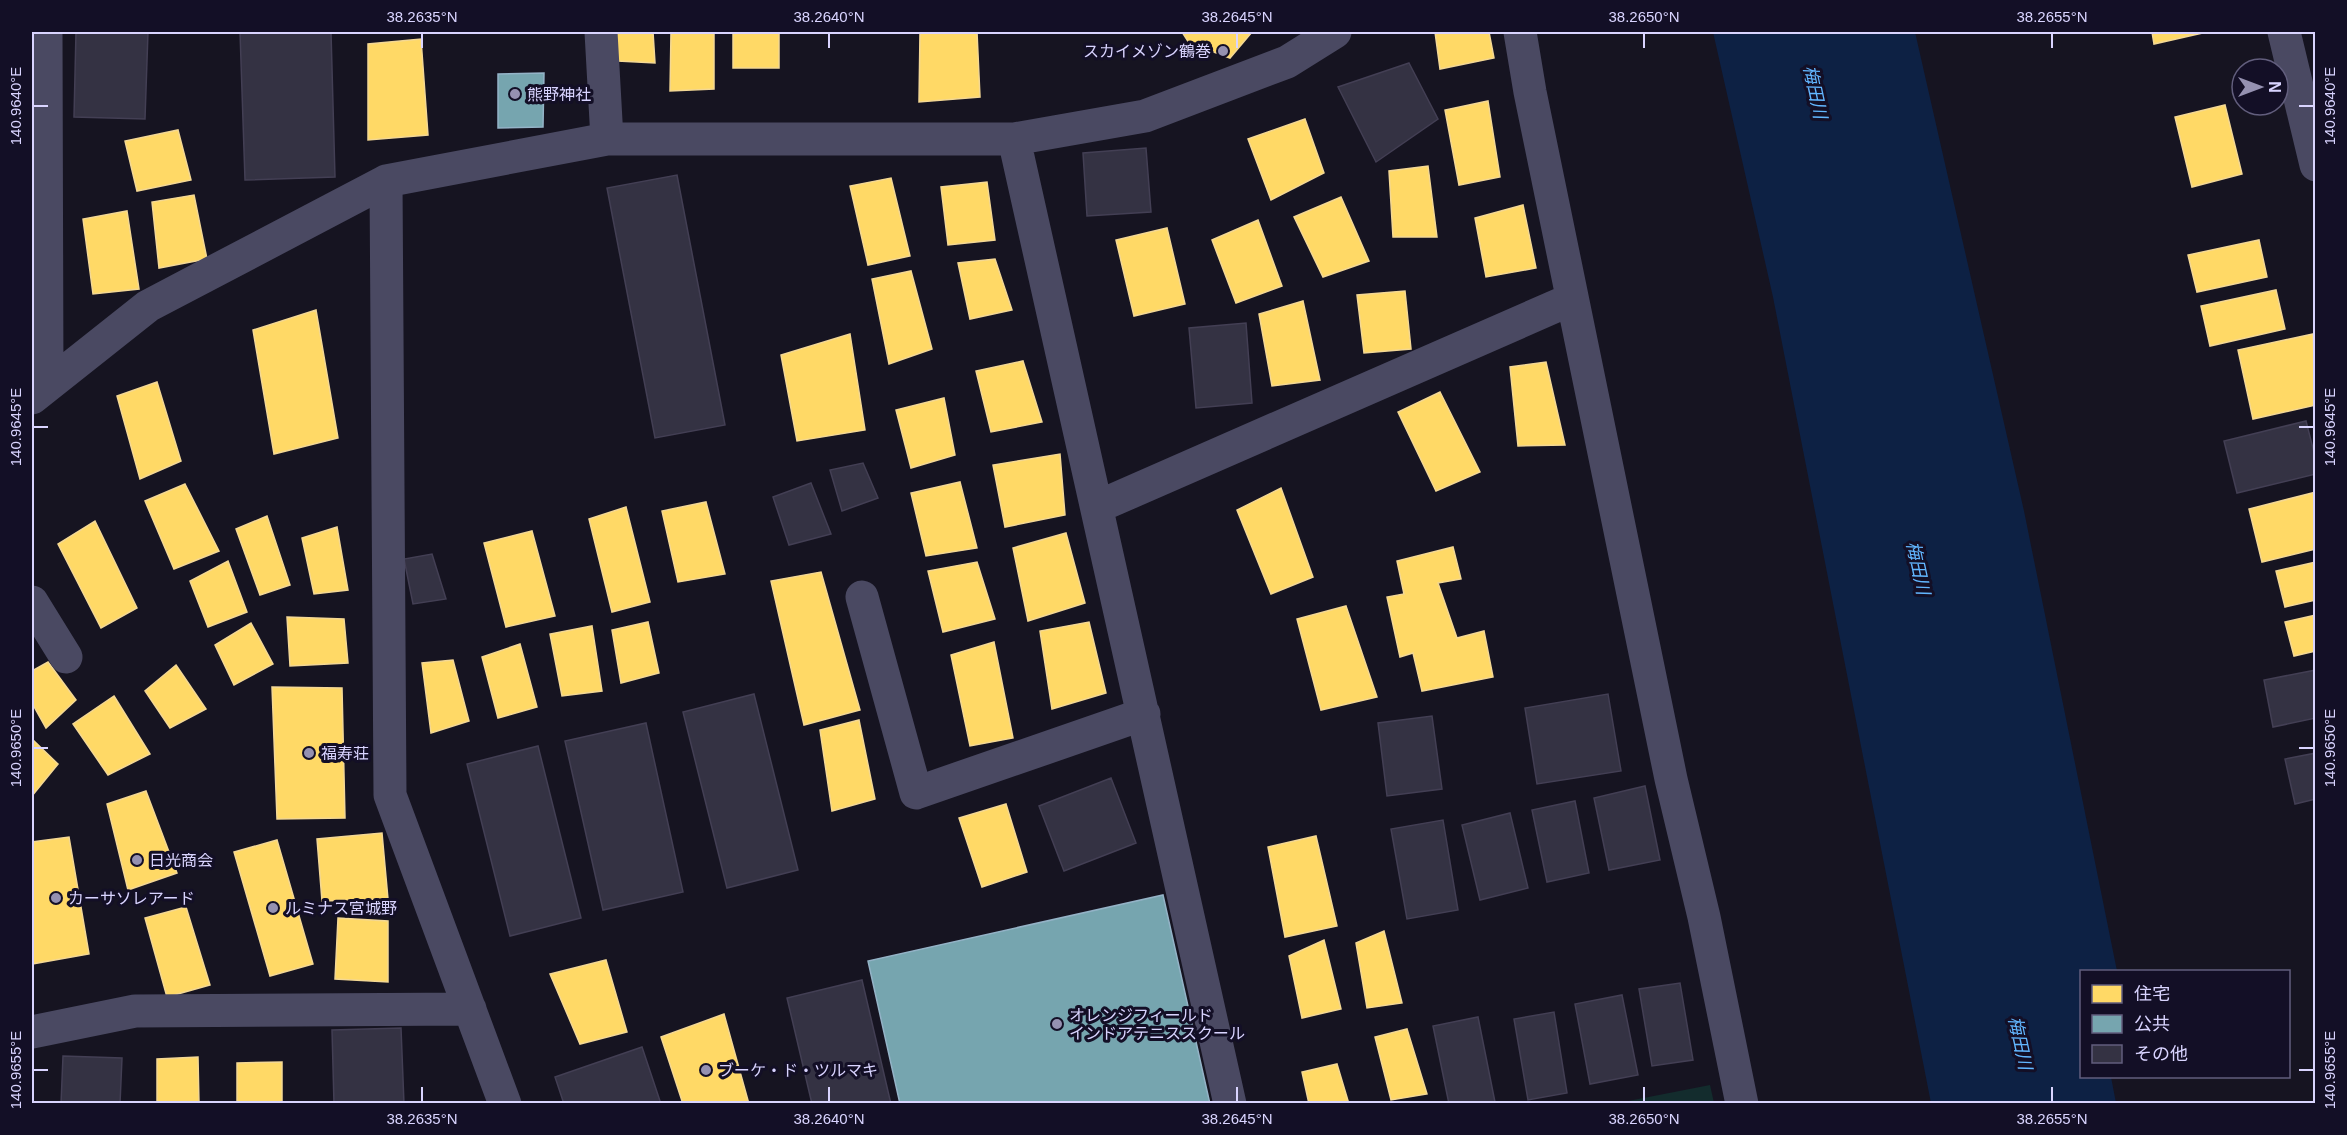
<svg xmlns="http://www.w3.org/2000/svg" width="2347" height="1135" viewBox="0 0 2347 1135" font-family="Arial,'Noto Sans JP',sans-serif">
  <style>
    .green { fill: #132c2d }
    .water { fill: #0d2144 }
    .homes { fill: #ffd966; stroke: #f4d894; stroke-width: 1.5 }
    .public { fill: #76a5af; stroke: #94b3c7; stroke-width: 1.5 }
    .building { fill: #343243; stroke: #433f54; stroke-width: 1.5 }
    .lines { fill: none; stroke-linecap: round; stroke-linejoin: round }
    .street { stroke: #4a4962; stroke-width: 33 }
    .ticks { fill: none; stroke: #d9d4ff; stroke-width: 2 }
    .poi-dot { fill: #9591b1; stroke: #130f26; stroke-width: 2 }
    .labels { text-anchor: middle; dominant-baseline: central; stroke-width: 6; stroke-linejoin: round; paint-order: stroke }
    .poi-label { font-size: 16px; fill: #d9d4ff; stroke: #130f26; text-anchor: start }
    .water-label { font-size: 18px; font-style: italic; fill: #62b6ff; stroke: #130f26 }
    .neatline { fill: none; stroke: #d9d4ff; stroke-width: 2 }
    .ticks-label { font-size: 15px; text-anchor: middle; fill: #d9d4ff }
  </style>
  <rect width="100%" height="100%" fill="#161421"/>
  <path class="green" d="M1710,1085L1714,1103H1618Z"/>
  <path class="water" d="M1713,32H1915L2024,511L2117,971L2082,972V1076L2111,1077L2116,1103H1931L1773,297Z"/>
  <path class="homes" d="M616,32H653L655,63L618,61Z
    M671,32H714V89L670,91Z
    M733,32H779V68H733Z
    M920,32H977L980,97L919,102Z
    M1182,32H1252L1230,58L1189,43Z
    M1435,32H1489L1494,58L1440,69Z
    M2152,32H2207L2154,44Z
    M421,39L428,135L368,140V44Z
    M1488,101L1500,177L1459,185L1445,110Z
    M2225,105L2242,174L2192,187L2175,117Z
    M1305,119L1324,173L1271,200L1248,139Z
    M178,130L191,180L137,191L125,141Z
    M1428,166L1437,237H1393L1389,171Z
    M891,178L910,256L868,265L850,186Z
    M987,182L995,240L948,245L941,187Z
    M194,195L207,259L159,268L152,202Z
    M1341,197L1369,261L1323,277L1294,217Z
    M1523,205L1536,268L1486,277L1475,218Z
    M127,211L139,289L93,294L83,219Z
    M1258,220L1282,286L1236,303L1212,240Z
    M1167,228L1185,304L1134,316L1116,240Z
    M2259,240L2267,277L2197,292L2188,255Z
    M995,259L1012,310L970,319L958,263Z
    M911,271L932,349L889,364L872,279Z
    M2276,290L2285,329L2210,346L2201,306Z
    M1405,291L1411,349L1364,353L1357,295Z
    M1303,301L1320,380L1272,386L1259,314Z
    M316,310L338,438L274,454L253,330Z
    M850,334L865,430L797,441L781,355Z
    M2313,334L2316,405L2253,419L2238,350Z
    M1023,361L1042,422L991,432L976,371Z
    M1546,362L1565,445L1518,446L1510,367Z
    M157,382L181,461L140,479L117,396Z
    M1440,392L1480,472L1436,491L1398,412Z
    M944,398L955,455L911,468L896,410Z
    M1060,454L1065,515L1005,527L993,465Z
    M960,482L977,548L926,556L911,493Z
    M185,484L219,551L174,569L145,501Z
    M1281,488L1313,577L1271,594L1237,510Z
    M2316,492V549L2262,562L2249,509Z
    M706,502L725,574L678,582L662,511Z
    M626,507L650,602L612,612L589,519Z
    M267,516L290,585L260,595L236,529Z
    M95,521L137,608L101,628L58,544Z
    M337,527L348,590L314,594L302,538Z
    M532,531L555,616L506,627L484,543Z
    M1066,533L1085,603L1028,621L1013,548Z
    M1453,547L1461,579L1438,583L1457,638L1484,631L1493,677L1422,691L1413,653L1400,657L1387,597L1404,594L1397,561Z
    M228,561L247,612L208,627L190,581Z
    M977,562L995,619L943,632L928,571Z
    M2316,562V600L2285,607L2276,571Z
    M821,572L860,710L804,725L771,581Z
    M1346,606L1377,697L1321,710L1297,619Z
    M2316,615V651L2294,656L2285,622Z
    M287,617L344,619L348,663L290,666Z
    M648,622L659,673L621,683L612,630Z
    M1089,622L1106,693L1052,709L1040,631Z
    M251,623L273,664L234,685L215,645Z
    M592,626L602,691L562,696L550,634Z
    M994,642L1013,738L970,746L951,655Z
    M520,644L537,707L498,718L482,657Z
    M453,660L469,721L431,733L422,663Z
    M48,662L76,700L46,728L32,703V671Z
    M176,665L206,709L170,728L145,691Z
    M272,687L342,688L345,818L277,819Z
    M114,696L150,754L108,775L73,724Z
    M859,720L875,799L832,811L820,730Z
    M32,739L58,764L32,796Z
    M146,791L177,873L128,890L107,804Z
    M1006,804L1027,872L982,887L959,818Z
    M382,833L388,899L322,901L317,839Z
    M1316,836L1337,926L1285,937L1268,847Z
    M69,837L89,954L32,964V842Z
    M277,840L313,964L270,976L234,852Z
    M186,907L210,985L167,997L145,918Z
    M338,918L388,921V982L335,979Z
    M1384,931L1402,1003L1367,1008L1356,943Z
    M1324,940L1341,1009L1302,1018L1289,956Z
    M606,960L627,1032L580,1044L550,974Z
    M724,1014L749,1104H683L661,1037Z
    M1407,1029L1427,1094L1391,1100L1375,1037Z
    M198,1057L199,1104H157V1059Z
    M282,1062V1104H237V1063Z
    M1337,1064L1349,1104H1309L1302,1072Z"/>
  <path class="public" d="M544,73L543,127L498,128V74Z
    M1163,895L1210,1104H900L868,961Z"/>
  <path class="building" d="M76,32H148L145,119L74,117Z
    M240,32H331L335,177L245,180Z
    M1409,63L1438,119L1376,162L1338,87Z
    M1146,148L1151,212L1087,216L1083,153Z
    M677,175L725,425L655,438L607,188Z
    M1246,323L1252,403L1196,408L1189,328Z
    M2306,421L2316,460V474L2237,493L2224,441Z
    M863,463L878,498L842,511L830,470Z
    M811,483L831,534L789,545L773,497Z
    M432,554L446,599L413,604L404,559Z
    M2316,670V718L2273,727L2264,680Z
    M754,694L798,870L727,888L683,712Z
    M1608,694L1621,771L1537,784L1525,708Z
    M1432,716L1442,789L1387,796L1378,723Z
    M646,723L683,892L603,910L565,741Z
    M538,746L581,918L510,936L467,764Z
    M2316,753V799L2295,804L2285,759Z
    M1111,778L1136,843L1064,871L1039,806Z
    M1645,786L1660,860L1609,870L1594,798Z
    M1575,801L1589,873L1547,882L1532,810Z
    M1510,813L1528,888L1480,900L1462,825Z
    M1443,820L1458,910L1407,919L1391,829Z
    M862,980L891,1104H812L787,998Z
    M1680,983L1693,1060L1652,1066L1639,989Z
    M1622,995L1638,1075L1590,1084L1575,1004Z
    M1554,1012L1567,1093L1528,1100L1514,1019Z
    M1478,1017L1495,1102L1449,1104L1433,1026Z
    M401,1028L404,1104H334L332,1030Z
    M642,1047L661,1104H564L555,1077Z
    M63,1056L122,1058L120,1104H61Z"/>
  <g class="lines">
    <path class="street" d="M46,32L47,385
      M601,32L607,139
      M1520,32L1530,92L1671,779L1704,917L1742,1104
      M2284,32L2316,165
      M1014,139L1230,1104
      M386,181L390,795L505,1104
      M32,398L148,306L386,181L607,139H1014L1145,116L1287,62L1335,32
      M1097,507L1572,299
      M862,597L916,793L1144,714
      M32,602L66,657
      M32,1032L135,1011L470,1009"/>
  </g>
  <path class="ticks" d="M422,33V48M829,33V48M1237,33V48M1644,33V48M2052,33V48M33,106H48M2299,106H2314M33,427H48M2299,427H2314M33,748H48M2299,748H2314M33,1070H48M2299,1070H2314M422,1087V1102M829,1087V1102M1237,1087V1102M1644,1087V1102M2052,1087V1102"/>
  <g class="poi-dot">
    <circle cx="1223" cy="51" r="6"/>
    <circle cx="515" cy="94" r="6"/>
    <circle cx="309" cy="753" r="6"/>
    <circle cx="137" cy="860" r="6"/>
    <circle cx="56" cy="898" r="6"/>
    <circle cx="273" cy="908" r="6"/>
    <circle cx="1057" cy="1024" r="6"/>
    <circle cx="706" cy="1070" r="6"/>
  </g>
  <g class="labels">
    <g class="poi-label">
      <text x="1211" y="51" text-anchor="end">スカイメゾン鶴巻</text>
      <text x="527" y="94">熊野神社</text>
      <text x="321" y="753">福寿荘</text>
      <text x="149" y="860">日光商会</text>
      <text x="68" y="898">カーサソレアード</text>
      <text x="285" y="908">ルミナス宮城野</text>
      <text x="1069" y="1015">オレンジフィールド<tspan x="1069" dy="18">インドアテニススクール</tspan></text>
      <text x="718" y="1070">ブーケ・ド・ツルマキ</text>
    </g>
    <g class="water-label">
      <text transform="translate(1815 92) rotate(78)">梅田川</text>
      <text transform="translate(1918 568) rotate(78)">梅田川</text>
      <text transform="translate(2020 1043) rotate(78)">梅田川</text>
    </g>
  </g>
  <rect width="2347" height="1135" fill="none" stroke="#130f26" stroke-width="66"/>
  <rect x="2080" y="970" width="210" height="108" fill="#130f26" stroke="#625e7d" stroke-width="1.5"/>
  <rect x="2092" y="985" width="30" height="18" fill="#ffd966" stroke="#625e7d" stroke-width="1.5"/>
  <text x="2134" y="1000" font-size="18" fill="#d9d4ff">住宅</text>
  <rect x="2092" y="1015" width="30" height="18" fill="#76a5af" stroke="#625e7d" stroke-width="1.5"/>
  <text x="2134" y="1030" font-size="18" fill="#d9d4ff">公共</text>
  <rect x="2092" y="1045" width="30" height="18" fill="#343243" stroke="#625e7d" stroke-width="1.5"/>
  <text x="2134" y="1060" font-size="18" fill="#d9d4ff">その他</text>
  <g transform="translate(2260 87) rotate(90)"><circle r="28" fill="#130f26" stroke="#625e7d" stroke-width="1.5"/>
  <path d="M0-4.5L10 22L0 15L-10 22Z" fill="#9591b1"/>
  <text y="-9" font-size="16" font-weight="bold" text-anchor="middle" fill="#d9d4ff">N</text>
  </g>
  <rect x="33" y="33" width="2281" height="1069" class="neatline"/>
  <g class="ticks-label">
    <text x="422" y="22">38.2635°N</text>
    <text x="829" y="22">38.2640°N</text>
    <text x="1237" y="22">38.2645°N</text>
    <text x="1644" y="22">38.2650°N</text>
    <text x="2052" y="22">38.2655°N</text>
    <text transform="translate(2330 106) rotate(-90)" y="5">140.9640°E</text>
    <text transform="translate(16 106) rotate(-90)" y="5">140.9640°E</text>
    <text transform="translate(2330 427) rotate(-90)" y="5">140.9645°E</text>
    <text transform="translate(16 427) rotate(-90)" y="5">140.9645°E</text>
    <text transform="translate(2330 748) rotate(-90)" y="5">140.9650°E</text>
    <text transform="translate(16 748) rotate(-90)" y="5">140.9650°E</text>
    <text transform="translate(2330 1070) rotate(-90)" y="5">140.9655°E</text>
    <text transform="translate(16 1070) rotate(-90)" y="5">140.9655°E</text>
    <text x="422" y="1124">38.2635°N</text>
    <text x="829" y="1124">38.2640°N</text>
    <text x="1237" y="1124">38.2645°N</text>
    <text x="1644" y="1124">38.2650°N</text>
    <text x="2052" y="1124">38.2655°N</text>
  </g>
</svg>
